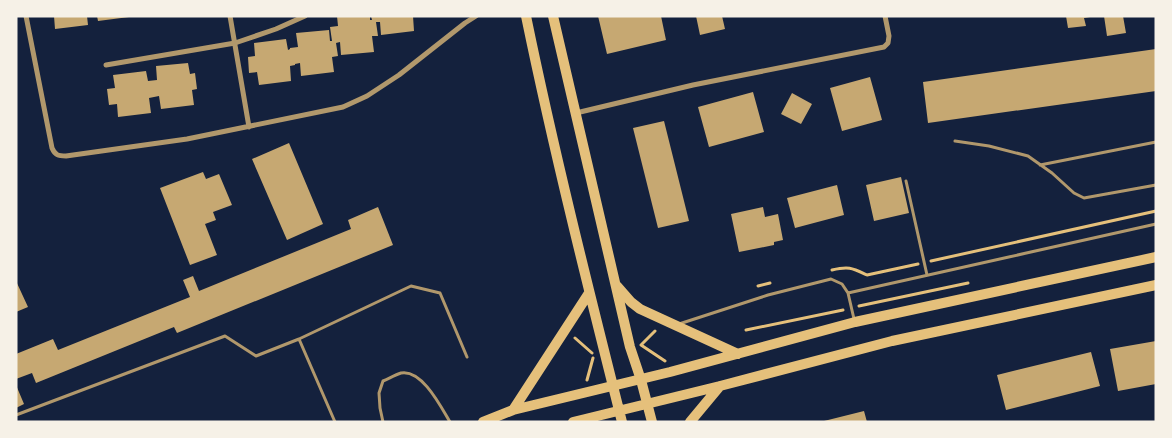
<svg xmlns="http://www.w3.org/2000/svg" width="1172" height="438" viewBox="0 0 1172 438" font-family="'Source Sans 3',sans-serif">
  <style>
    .building { fill: #c6a872 }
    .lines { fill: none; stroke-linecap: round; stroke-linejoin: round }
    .path { stroke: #e5c07b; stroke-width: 3 }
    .service { stroke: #b1986c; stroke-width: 3 }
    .minor { stroke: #b1986c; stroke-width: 5 }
    .secondary { stroke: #e5c07b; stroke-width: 10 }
  </style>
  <rect width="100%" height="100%" fill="#14213d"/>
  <path class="building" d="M54,16H87L88,25L55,29Z
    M97,16H129V17L98,21Z
    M337,16H370V20H372L371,16H413L414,31L381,35L380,22H376L378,36H372L374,52L341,55L340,42L336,43L338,56L332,57L334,72L301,76L300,63L295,64V65L290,66L291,81L259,85L257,72L249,73L248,57L255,56L254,43L286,39L288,50L290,49V48L298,47L296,33L329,30L330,41H332L330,27L338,26Z
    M598,16H661L666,40L607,54Z
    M696,16H722L725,29L700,35Z
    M1066,16H1090V17L1084,18L1086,26L1068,28Z
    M1104,16H1123L1126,33L1107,36Z
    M1156,49V91L928,123L923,82Z
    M188,63L190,74L195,73L197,89L192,90L194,105L161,109L159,96L149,98L151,113L118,117L117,104L109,105L107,89L115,88L113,75L146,71L148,81L157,80L156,66Z
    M870,77L882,120L842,131L830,88Z
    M753,92L764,132L709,147L698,107Z
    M792,93L812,104L801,124L781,114Z
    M664,121L689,221L658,228L633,128Z
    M289,143L323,224L287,240L252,159Z
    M203,172L206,179L219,174L232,205L213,212L216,220L205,224L217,255L190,265L160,188Z
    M901,177L909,213L874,221L866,185Z
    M837,185L844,215L795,228L787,198Z
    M378,207L393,245L177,333L174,327L36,383L32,373L16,379V354L53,339L58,350L190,297L183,280L193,276L199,291L351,229L348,220Z
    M763,207L765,217L778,214L783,240L774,242V245L739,252L731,214Z
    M16,281L28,307L16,312Z
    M1156,341V384L1118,391L1110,349Z
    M1091,352L1100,386L1006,410L997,375Z
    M16,385L24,404L16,408Z
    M864,411L867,422H824V421Z"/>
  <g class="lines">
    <path class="path" d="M931,261L1156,211
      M832,270C849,266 852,268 867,275L918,264
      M758,286L770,283
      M859,306L968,283
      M746,330L843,310
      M655,331L641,345L665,361
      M575,338L592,353
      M587,380L593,358"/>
    <path class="service" d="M955,141L989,146L1028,156L1052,173L1074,193L1084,198L1156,185
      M1040,165L1156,142
      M906,181L927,275
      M848,293L1156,224
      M679,324L768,295L831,279L842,284L848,293L854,319
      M299,339L335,422
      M16,415L225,336L256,356L299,339L411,286L440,293L467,357
      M383,422L380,408L379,393L383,381C388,379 395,375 401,373C422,369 441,407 450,422"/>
    <path class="minor" d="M26,16L52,148C55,155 58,156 66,156L187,139L343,107L367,96L399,75L465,23L476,16
      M230,16L249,127
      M106,65L235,43L276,29L305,16
      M576,113L693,85L884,47L888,43L889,36L885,16"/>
    <path class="secondary" d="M526,16C554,152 588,287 622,422
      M553,16L630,347L641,380L652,422
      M617,286L631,302L640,309L738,354
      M513,410L589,293
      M483,422L513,410L670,372L855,322L1156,257
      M573,422L720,386L892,341L1156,285
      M690,422L720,386"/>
  </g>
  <rect width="1172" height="438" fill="none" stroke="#f6f1e7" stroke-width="35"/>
</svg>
